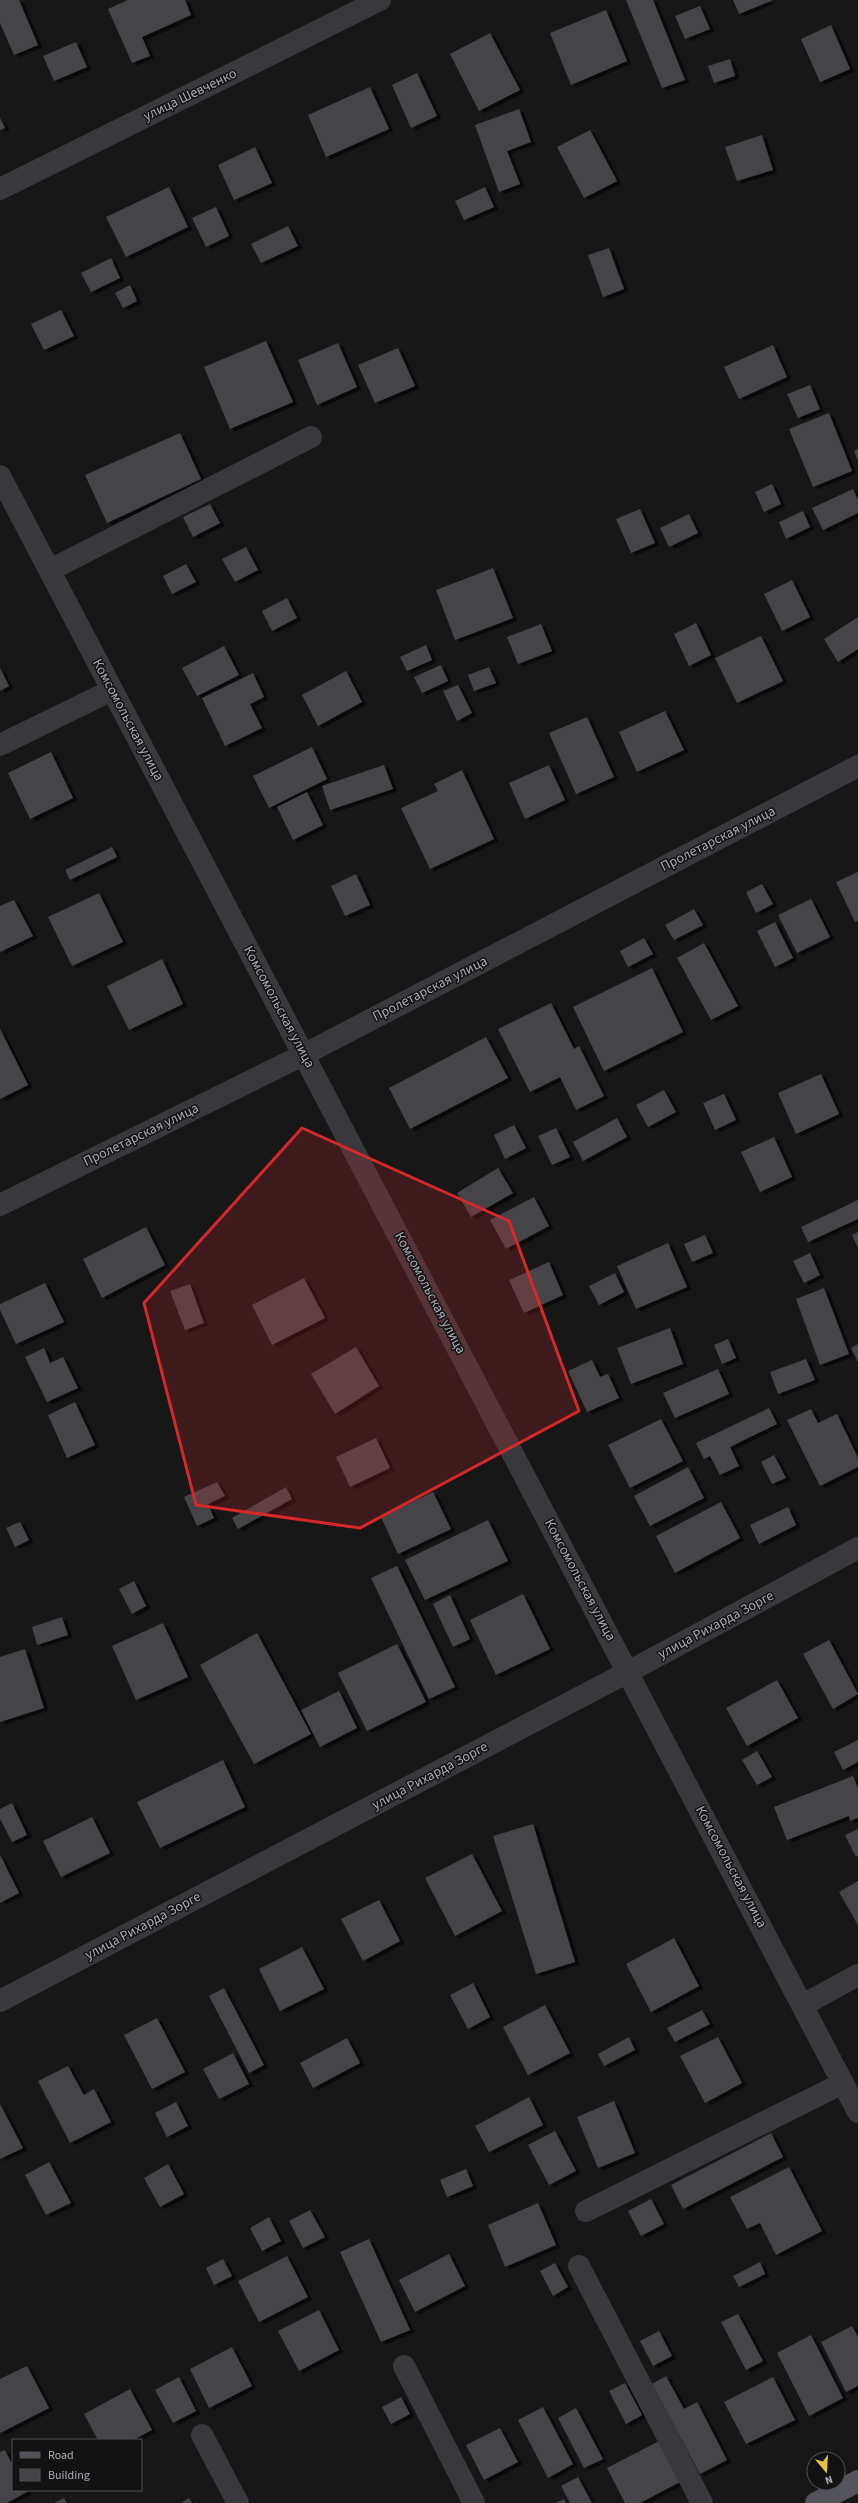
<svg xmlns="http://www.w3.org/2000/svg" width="858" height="2503" viewBox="0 0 858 2503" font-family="'Source Sans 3',sans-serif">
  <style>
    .building { fill: #444448; filter: url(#shadow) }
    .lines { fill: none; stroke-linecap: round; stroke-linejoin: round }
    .minor { stroke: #38383d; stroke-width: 22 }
    .major { stroke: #54555c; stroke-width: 22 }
    .marked { fill: #d62828; fill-opacity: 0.2; stroke: #d62828; stroke-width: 3; stroke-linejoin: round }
    .labels { text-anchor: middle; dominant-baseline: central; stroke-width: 3; stroke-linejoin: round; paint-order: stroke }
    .street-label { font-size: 14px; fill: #aaacb7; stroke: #121213 }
  </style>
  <defs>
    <filter id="shadow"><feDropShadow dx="4.5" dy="2.5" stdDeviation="0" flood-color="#0009"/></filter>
  </defs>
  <rect width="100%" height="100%" fill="#171718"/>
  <path class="building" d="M0,0H19L38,45L14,55L0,23Z
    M128,0H185L191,15L142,37L150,56L132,63L108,9Z
    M626,0H653L685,80L662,88Z
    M733,0H773L739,14Z
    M700,6L710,29L685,39L675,16Z
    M606,10L627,61L571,85L550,33Z
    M831,25L850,69L820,82L801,39Z
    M490,33L520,90L479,111L450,54Z
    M76,42L87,67L54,81L43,56Z
    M730,59L735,76L714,83L708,66Z
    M417,73L437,116L411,128L392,85Z
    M370,87L389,129L326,157L308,115Z
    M519,109L531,142L507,151L520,184L499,192L475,125Z
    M0,118L5,128L0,130Z
    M590,130L617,181L584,198L557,147Z
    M762,135L773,170L737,181L725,147Z
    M255,147L272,183L234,200L218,165Z
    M169,187L188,227L126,257L106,217Z
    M485,187L494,207L464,220L455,201Z
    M216,207L229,236L206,247L192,218Z
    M288,226L298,246L261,263L251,244Z
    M609,248L624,289L603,297L588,255Z
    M111,258L120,278L91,292L81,273Z
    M130,285L137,301L123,308L115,293Z
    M61,310L74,336L44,350L31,324Z
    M266,341L293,402L230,429L204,367Z
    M338,343L357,387L317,405L298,360Z
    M773,345L787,377L739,399L724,367Z
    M398,348L415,386L375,403L358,365Z
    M810,385L820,409L798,418L787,394Z
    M829,413L852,471L813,487L789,429Z
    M180,433L201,479L107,523L85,475Z
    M858,449V461L854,451Z
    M772,484L781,504L764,512L755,492Z
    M853,489L858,500V513L823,530L812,508Z
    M210,504L220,523L193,537L183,517Z
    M640,509L655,543L631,553L616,519Z
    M803,511L810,527L786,539L779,522Z
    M689,514L698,533L669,547L660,528Z
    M246,547L258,570L235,582L222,559Z
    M186,564L196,582L172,594L163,576Z
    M493,568L513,618L455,640L436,590Z
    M792,580L810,617L782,631L764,594Z
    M287,598L297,618L272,631L262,611Z
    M858,617V649L838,662L824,639Z
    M696,623L711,655L689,666L674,634Z
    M541,624L552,651L518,664L507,637Z
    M761,636L783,681L737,703L715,658Z
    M426,645L432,660L407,671L400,657Z
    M224,646L239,675L197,696L182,668Z
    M441,665L448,681L422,693L414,677Z
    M489,667L496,683L474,691L468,675Z
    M0,668L9,686L0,691Z
    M346,671L362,702L318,726L302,695Z
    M253,673L264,697L250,704L262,728L225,746L202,698Z
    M458,685L472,713L457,721L443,691Z
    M665,711L684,750L637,772L619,732Z
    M587,717L614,777L576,794L549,733Z
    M312,747L327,779L269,808L253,776Z
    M51,752L73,798L30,819L8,773Z
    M384,765L393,789L330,810L322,786Z
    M549,765L565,800L525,819L509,783Z
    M462,770L494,839L430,869L401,808L438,791L434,784Z
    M307,792L323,825L293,840L277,807Z
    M112,847L117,857L70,880L65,870Z
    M858,872V921L855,922L836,882Z
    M356,874L370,905L345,916L331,886Z
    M762,884L773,904L756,913L746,892Z
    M99,893L123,942L72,966L48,917Z
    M811,899L830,937L797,953L778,915Z
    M14,900L33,936L0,952V906Z
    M694,909L703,925L674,940L665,925Z
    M775,922L793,958L775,967L757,931Z
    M644,938L653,954L628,967L620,951Z
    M704,943L738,1006L711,1020L677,958Z
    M162,959L183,1004L129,1030L107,986Z
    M652,968L683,1032L604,1071L573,1007Z
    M551,1003L574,1049L579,1046L604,1096L576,1110L560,1077L530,1092L498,1029Z
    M0,1029L28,1085L0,1099Z
    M486,1037L508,1078L410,1129L389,1088Z
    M821,1074L839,1114L796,1134L778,1093Z
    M664,1090L676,1112L648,1127L636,1105Z
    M724,1094L736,1120L715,1130L703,1103Z
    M617,1118L627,1137L583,1161L573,1142Z
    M514,1125L526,1148L505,1159L494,1135Z
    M556,1128L570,1157L552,1165L538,1136Z
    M774,1137L792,1177L760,1192L741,1152Z
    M498,1168L513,1193L471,1217L457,1193Z
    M534,1197L549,1226L506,1249L490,1220Z
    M858,1200V1219L808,1242L801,1227Z
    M146,1227L165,1265L102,1298L83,1259Z
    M858,1232V1248L852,1235Z
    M705,1235L713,1253L692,1262L684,1244Z
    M668,1243L687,1287L636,1309L617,1266Z
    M810,1253L820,1275L804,1283L793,1261Z
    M549,1262L563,1295L524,1313L509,1280Z
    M615,1273L624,1292L599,1305L589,1286Z
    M304,1278L325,1318L272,1345L252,1305Z
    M45,1283L64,1322L16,1344L0,1310V1304Z
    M190,1284L204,1323L185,1330L170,1291Z
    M824,1288L849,1354L820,1365L796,1299Z
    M670,1328L683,1364L631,1384L617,1348Z
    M728,1339L736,1358L722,1364L714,1345Z
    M858,1344V1362L851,1348Z
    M356,1347L379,1386L335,1414L311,1374Z
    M44,1348L50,1363L63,1357L78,1388L47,1402L25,1357Z
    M806,1359L815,1380L778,1394L770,1372Z
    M592,1360L600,1377L608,1374L619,1398L587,1412L568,1371Z
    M718,1369L729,1394L675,1418L663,1393Z
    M75,1402L95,1445L67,1458L48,1415Z
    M769,1408L777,1424L730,1447L739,1466L720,1475L710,1456L704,1459L696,1443Z
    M811,1409L818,1423L837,1414L858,1458V1467L820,1486L787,1420Z
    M661,1419L683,1461L630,1488L608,1445Z
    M376,1438L390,1468L350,1487L336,1457Z
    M774,1455L786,1478L772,1484L761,1462Z
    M688,1467L704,1498L650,1526L634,1496Z
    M217,1482L225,1496L208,1504L214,1518L197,1526L184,1497Z
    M286,1487L292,1499L238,1529L232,1518Z
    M433,1492L451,1529L398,1554L381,1517Z
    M721,1502L740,1538L675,1573L656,1536Z
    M788,1507L796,1525L759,1544L750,1525Z
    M488,1520L508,1561L425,1600L405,1560Z
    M20,1522L29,1540L15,1547L6,1528Z
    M397,1566L455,1687L429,1699L371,1578Z
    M134,1581L146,1606L132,1614L119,1589Z
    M523,1594L550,1649L496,1675L470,1620Z
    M450,1595L470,1639L453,1647L433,1604Z
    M62,1617L68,1635L37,1645L32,1627Z
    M163,1623L188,1677L136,1700L112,1646Z
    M257,1633L311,1734L254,1764L200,1665Z
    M829,1640L858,1694L833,1709L803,1654Z
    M397,1644L426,1702L367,1731L338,1673Z
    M25,1649L44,1708L0,1722V1657Z
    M777,1680L798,1718L747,1746L726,1708Z
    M339,1691L357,1728L320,1747L301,1710Z
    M858,1740V1762L843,1770L834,1752Z
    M757,1751L772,1777L757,1785L742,1760Z
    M223,1760L245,1807L160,1848L137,1802Z
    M853,1776L858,1788V1818L850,1821L849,1816L787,1840L774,1807Z
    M12,1803L27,1835L12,1842L0,1819V1809Z
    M92,1817L110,1853L61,1877L43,1841Z
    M533,1824L575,1962L536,1974L493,1836Z
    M858,1829V1856L856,1857L845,1835Z
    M472,1854L502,1911L455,1936L425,1878Z
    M0,1855L19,1893L0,1903Z
    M858,1881V1925L839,1892Z
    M379,1900L400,1941L363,1961L341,1919Z
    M674,1938L699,1986L651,2012L626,1964Z
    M302,1947L324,1989L280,2011L259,1969Z
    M473,1983L490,2017L468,2029L450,1995Z
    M224,1988L264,2065L249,2073L209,1996Z
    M545,2005L570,2053L528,2075L503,2027Z
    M702,2010L710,2024L675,2042L667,2028Z
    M157,2018L185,2072L152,2089L124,2035Z
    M629,2037L635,2050L604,2066L598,2054Z
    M718,2037L742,2083L705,2103L680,2056Z
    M347,2038L360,2063L313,2088L300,2063Z
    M233,2053L249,2084L219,2099L203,2069Z
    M68,2066L84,2095L94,2089L111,2122L70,2143L38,2081Z
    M529,2097L543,2125L489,2152L475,2126Z
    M614,2101L635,2153L598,2168L577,2117Z
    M176,2102L188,2126L167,2137L155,2113Z
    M0,2104L23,2148L0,2159Z
    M555,2131L576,2171L549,2185L528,2145Z
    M771,2133L783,2157L683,2209L671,2185Z
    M49,2162L71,2203L46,2215L25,2175Z
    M168,2164L184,2194L160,2207L144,2178Z
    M789,2167L822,2231L776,2255L760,2223L747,2229L730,2197Z
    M466,2169L473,2186L447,2197L440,2180Z
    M651,2199L664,2224L641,2236L628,2211Z
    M538,2203L556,2245L505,2267L488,2225Z
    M310,2210L325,2237L303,2248L289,2221Z
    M269,2217L281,2241L262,2251L250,2228Z
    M369,2239L410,2330L381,2342L340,2252Z
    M449,2254L465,2286L415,2312L399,2280Z
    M287,2256L308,2297L259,2322L238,2281Z
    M223,2259L232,2276L214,2285L206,2268Z
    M760,2262L765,2274L739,2287L733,2276Z
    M555,2263L568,2287L553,2296L540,2271Z
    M319,2310L339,2350L299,2371L278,2331Z
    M738,2314L763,2361L746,2370L721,2322Z
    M852,2326L858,2337V2386L846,2392L821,2342Z
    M659,2331L672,2356L653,2366L640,2341Z
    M811,2335L843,2398L809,2416L777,2353Z
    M232,2347L252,2386L209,2408L190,2369Z
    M27,2366L49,2408L0,2433V2379Z
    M666,2376L684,2409L697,2402L727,2460L700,2474L652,2384Z
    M179,2377L196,2411L173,2423L155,2390Z
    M773,2377L795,2420L746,2444L724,2402Z
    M625,2383L642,2415L626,2424L609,2391Z
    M130,2389L152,2430L133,2440H98L84,2414Z
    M401,2397L410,2414L391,2424L382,2407Z
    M543,2407L573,2464L548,2478L518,2420Z
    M576,2408L603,2459L584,2468L558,2418Z
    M500,2428L518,2462L484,2480L466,2445Z
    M661,2440L682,2481L640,2503H625L607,2468Z
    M5,2450L13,2466V2490H26L27,2492L7,2503H0V2452Z
    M578,2477L592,2503H570L561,2486Z
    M64,2498L67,2503H54Z
    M189,2498L192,2503H181Z
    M564,2499L566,2503H555Z"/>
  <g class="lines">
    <path class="minor" d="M0,189L380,0
      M0,476L858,2112
      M50,570L311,437
      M0,745L112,690
      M0,1205L305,1054L858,766
      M0,2001L628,1672L858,1548
      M803,2005L858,1975
      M586,2211L843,2083
      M579,2266L702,2503
      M404,2366L474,2503
      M202,2435L238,2503"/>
    <path class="major" d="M816,2503L858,2481"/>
  </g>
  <path class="marked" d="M302,1128L509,1221L579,1411L360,1528L196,1505L144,1303Z"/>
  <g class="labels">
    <g class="street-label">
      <text transform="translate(190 95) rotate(-26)">улица Шевченко</text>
      <text transform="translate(128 720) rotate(62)">Комсомольская улица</text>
      <text transform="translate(718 839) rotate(-27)">Пролетарская улица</text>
      <text transform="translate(430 989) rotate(-27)">Пролетарская улица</text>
      <text transform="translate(279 1007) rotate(62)">Комсомольская улица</text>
      <text transform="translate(141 1135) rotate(-26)">Пролетарская улица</text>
      <text transform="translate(430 1293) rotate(62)">Комсомольская улица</text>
      <text transform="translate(580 1580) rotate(62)">Комсомольская улица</text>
      <text transform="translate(716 1625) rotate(-28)">улица Рихарда Зорге</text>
      <text transform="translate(430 1776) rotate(-28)">улица Рихарда Зорге</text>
      <text transform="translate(731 1867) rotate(62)">Комсомольская улица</text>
      <text transform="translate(143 1926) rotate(-28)">улица Рихарда Зорге</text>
    </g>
  </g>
  <rect x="12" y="2439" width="130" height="52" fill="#121213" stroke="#4f5055"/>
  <rect x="20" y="2452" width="20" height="6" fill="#54555c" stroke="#4f5055"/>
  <text x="48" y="2459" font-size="12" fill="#aaacb7">Road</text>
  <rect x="20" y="2469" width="20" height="12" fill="#444448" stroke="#4f5055"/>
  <text x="48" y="2479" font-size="12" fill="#aaacb7">Building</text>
  <g transform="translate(826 2471) rotate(162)"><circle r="19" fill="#121213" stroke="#4f5055"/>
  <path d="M0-3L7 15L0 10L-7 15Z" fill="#e5c042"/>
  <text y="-6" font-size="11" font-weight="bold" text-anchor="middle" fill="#aaacb7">N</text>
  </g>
</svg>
